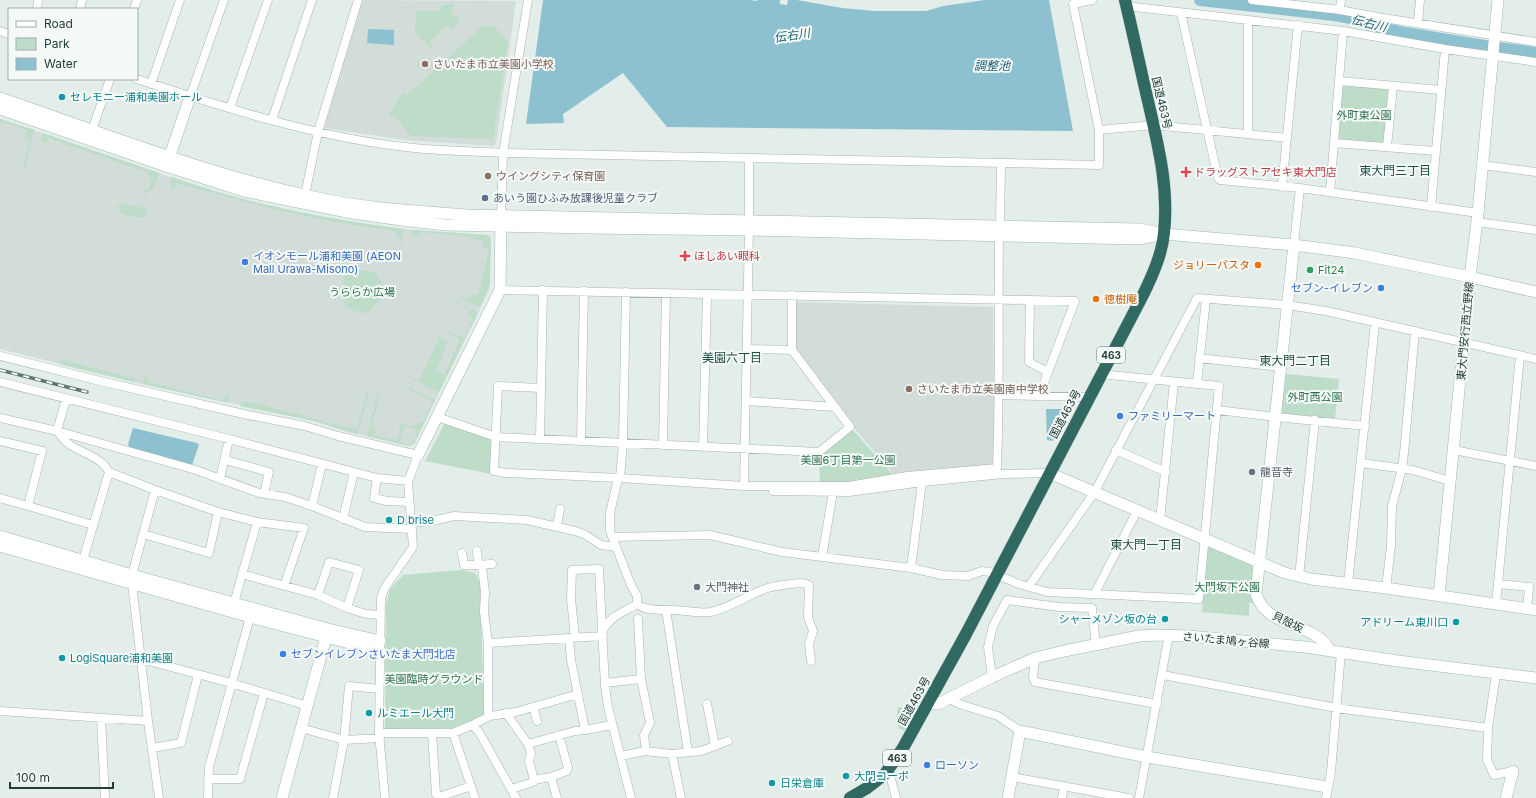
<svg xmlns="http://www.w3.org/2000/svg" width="1536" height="798" viewBox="0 0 1536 798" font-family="Inter,'Noto Sans JP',sans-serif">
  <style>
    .built { fill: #d2dcd8 }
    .green { fill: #bdddc8 }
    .water { fill: #8ec1cf }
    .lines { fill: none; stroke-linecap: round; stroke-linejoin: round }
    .river { stroke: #8ec1cf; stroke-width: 12 }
    .street-casing { stroke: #a6b5b0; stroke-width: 9 }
    .secondary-casing { stroke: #a2b8b2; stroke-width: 12 }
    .highway-casing { stroke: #c1c9c7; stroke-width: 13 }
    .street { stroke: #fff; stroke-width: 8 }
    .secondary { stroke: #fff; stroke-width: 11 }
    .highway { stroke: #306961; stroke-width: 12 }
    .rail-casing { stroke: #5e7973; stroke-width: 3.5 }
    .rail { stroke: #f4f9f7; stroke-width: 2; stroke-dasharray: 6; stroke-linecap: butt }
    .education-dot { fill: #8d6e63; stroke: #f4f9f7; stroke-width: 1.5 }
    .culture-dot { fill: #0f9aa8; stroke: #f4f9f7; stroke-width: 1.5 }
    .health-dot { fill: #e0444e; stroke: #f4f9f7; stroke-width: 1.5 }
    .service-dot { fill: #5c6f8a; stroke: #f4f9f7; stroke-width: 1.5 }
    .shop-dot { fill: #3f7fe0; stroke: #f4f9f7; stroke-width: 1.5 }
    .food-dot { fill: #e8710a; stroke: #f4f9f7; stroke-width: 1.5 }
    .leisure-dot { fill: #2e9e5b; stroke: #f4f9f7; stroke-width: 1.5 }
    .worship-dot { fill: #6b7280; stroke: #f4f9f7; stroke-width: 1.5 }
    .labels { text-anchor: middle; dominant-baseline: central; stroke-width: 4; stroke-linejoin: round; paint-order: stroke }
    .shield { fill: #f4f9f7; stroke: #627671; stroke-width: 1 }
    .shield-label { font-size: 10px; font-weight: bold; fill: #233e38 }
    .education-label { font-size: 11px; fill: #785e54; stroke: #f4f9f7; text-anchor: start }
    .culture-label { font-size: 11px; fill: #0d838f; stroke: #f4f9f7; text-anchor: start }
    .street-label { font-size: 11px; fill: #233e38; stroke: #f4f9f7 }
    .park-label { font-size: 11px; fill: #2f734e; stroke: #f4f9f7 }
    .health-label { font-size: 11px; fill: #be3a42; stroke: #f4f9f7; text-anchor: start }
    .service-label { font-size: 11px; fill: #4e5e75; stroke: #f4f9f7; text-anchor: start }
    .shop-label { font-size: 11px; fill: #366cbe; stroke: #f4f9f7; text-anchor: start }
    .food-label { font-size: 11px; fill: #c56008; stroke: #f4f9f7; text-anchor: end }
    .leisure-label { font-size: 11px; fill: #27864d; stroke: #f4f9f7; text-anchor: start }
    .worship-label { font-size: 11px; fill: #5b616d; stroke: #f4f9f7; text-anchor: start }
    .water-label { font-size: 12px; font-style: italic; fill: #1f6378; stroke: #f4f9f7 }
    .neighbourhood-label { font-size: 12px; fill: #204f47; stroke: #f4f9f7 }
  </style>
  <rect width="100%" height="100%" fill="#e3ede9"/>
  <path class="built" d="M361,0L516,1L496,143L494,146L406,140L324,128Z
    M0,119L176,179L241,199L303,213L357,223L412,230L488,235L491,239L489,290L414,444L409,446L344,431L314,421L134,382L0,349Z
    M795,302L993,307L995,466L896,477L854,428L795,350Z"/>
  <path class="green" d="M453,4L452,17H458V24L452,29L448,25L429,42L433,47L431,49L415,32L417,11H438L444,5Z
    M482,26H493L508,41L493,139L411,136L395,117L389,114L399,98L405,93L407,95L472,36Z
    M1344,84L1389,89L1386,144L1338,141L1336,138L1341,86Z
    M0,119L35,130L29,146L30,149L25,170L23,169L30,139L26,138V130L0,121Z
    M43,133L159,173C156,182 154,191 144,194V189L149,190L152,178L147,176L148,172L48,138L47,142L41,141Z
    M172,177C247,204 325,219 404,229L395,268L401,238L396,237L397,231L346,224L285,212L176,183L175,188L171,187L170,185Z
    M122,203L143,208L146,210V215L143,218H140C132,216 120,216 118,207Z
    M412,230L488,235L491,239L490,285L480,307L455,295L470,299L472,294L478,295L488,255V249L482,246L483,241L458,235L420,232L419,237L412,235Z
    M353,269C359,270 370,270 375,273C377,275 379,279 381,281C387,295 377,304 367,313C340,311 340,298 345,275Z
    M451,301H453L478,313L439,392L413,380L414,378L419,381L439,339L435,335L447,342L436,371L444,375L459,342L457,337L439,327L464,338L473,318L468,315L470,310Z
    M60,359L135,379L134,382L59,364Z
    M1286,374L1339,379L1335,419L1282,414L1280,411L1284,376Z
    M145,375H147L146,379L148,380V382L224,401L226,395L228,396L229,398L228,403L143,384Z
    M410,388L435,400L414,444L409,446L367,436L378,393L379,394L372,428L376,429L374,435L396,441L398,436L402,437L400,442L409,445L412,443L413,440H415L417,429L404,426L402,434L398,433L401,423L411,426L423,422L433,401L409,390Z
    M367,391L369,392L357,434L314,421L240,406L242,402H249L357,430Z
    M445,423L493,439L491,474L425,461Z
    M852,429L894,476L848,483L820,482L819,455Z
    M1209,546L1252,565L1253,567L1252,589L1255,602L1249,603V616L1202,612L1203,602H1201L1207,548Z
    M462,570L475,573L480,582L484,715L452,728L385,729L386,604L390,589L403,575Z
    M898,707H909L910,723L908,730C894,733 897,717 898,707Z"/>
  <path class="water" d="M543,0H749L757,1V0H780V4L787,5L788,0H797L842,8L875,11H926L943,6L985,0H1049L1073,131L667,127L623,73L563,114L564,123L526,124Z
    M368,29L394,30V45L367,43Z
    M1046,409H1065L1053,441L1047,440Z
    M133,428L197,443L199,445L192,465L129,447L128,444Z"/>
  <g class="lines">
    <path class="river" d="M1200,0L1334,15L1357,19L1372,26L1405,33L1491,47L1536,53"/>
    <defs>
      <path id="street" d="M1252,0L1340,10L1377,17L1536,42
        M1126,6L1343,31L1445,49L1536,62
        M37,9L38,0
        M80,9L82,0
        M134,9L137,0
        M1340,10L1341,0
        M1181,13L1218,178L1220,180L1300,188L1478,213
        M1248,20V134
        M1418,23L1420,0
        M0,31L9,34
        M137,79C225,108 322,139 414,148C443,151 473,151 503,153L1099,165V130L1073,4L1092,0
        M1339,81L1441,90
        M151,84L180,0
        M190,97L224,0
        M230,108L268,0
        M272,120L312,0
        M92,130L110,79
        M1099,130L1154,125L1287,138
        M1334,143L1435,151
        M1387,147L1393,86
        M1482,165L1536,172
        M1282,187L1298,25
        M1330,192L1343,31
        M305,195L318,132L358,0
        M1431,207L1445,49
        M501,216L503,153L528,0
        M749,221V158
        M1477,222L1536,230
        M1000,226L1001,163
        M1294,245L1300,188
        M500,290L1075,301L1039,396
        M1030,300L1029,362L1048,372
        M747,349L792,350
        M0,356L104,382L248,415L305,426L338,436L418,455L408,482L413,547L384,589L381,598L379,733L385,798
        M1199,358L1281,367
        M0,382L229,439L354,472L377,478L408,481
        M1197,384L1206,299
        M541,388L498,386L494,471L506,473L620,478L744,486H849L907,476L997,468C1000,390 998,313 999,235
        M999,395L1089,397
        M66,399L57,431C61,436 65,442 70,445C84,454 101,457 109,472L155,490L218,512L257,522L304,528L284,586
        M746,401L835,407
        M1217,410L1276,417L1365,426
        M437,417L496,437L819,452L850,427L792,350V295
        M0,418L57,431L196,470L259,493L285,497L312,506L365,527L412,529
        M540,439L543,290
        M0,441L42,451L28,506L93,525
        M581,441L584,291
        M663,445L666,293
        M703,447L707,294
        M1116,450L1166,472
        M1454,450L1536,466
        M225,460L269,472L264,494
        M1361,463L1413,470L1450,481
        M377,478L374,498L387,501L409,502
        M620,478L623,443L626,292
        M220,479L229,439
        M744,486L749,230
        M155,490L132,575V583L148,721L159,798
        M773,491L849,492L923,482L1003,474L1049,473
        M0,498L28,506
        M312,506L322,464
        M343,519L354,472
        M1160,521L1174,382
        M411,523L432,521L454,516L527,520L575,531L584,534L601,545L616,547
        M557,526L560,509
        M143,534L209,553L218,512
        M613,537L710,535L782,552L911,568L942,575L968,576L982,571L990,572L1019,584L1047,592L1199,599L1219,386L1100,374
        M477,551L478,561L482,568L485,592L484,612L488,643V714L490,716L516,712L578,694
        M462,553L464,565H476L492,564
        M822,557L833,492
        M83,560L109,472
        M911,568L922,482
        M242,574L318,595L347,608L366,614L381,615
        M1299,577L1315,420
        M1348,583L1375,323
        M1499,584L1529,587L1527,609
        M1029,586L1094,493L1197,298L1287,305L1326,311L1536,359
        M1386,588L1391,546L1392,506L1402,469L1404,453L1415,331
        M1095,593L1137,511
        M318,595L329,562L359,570L347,608
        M234,603L257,522
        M637,604C645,611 662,610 672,610C685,610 698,614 711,612C729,608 745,597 762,590C771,586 782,585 791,584C798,583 803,582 809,585L808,617L813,631L809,644L811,661
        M1496,604L1520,356
        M666,610L688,752
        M638,619L641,679L650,723L644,735L646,751
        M602,631C613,614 621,614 637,604V596L631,585L610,531V513L617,483
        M569,638L571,660L585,730
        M575,638L571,599L572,570L599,569L605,686L608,707L631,798
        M488,643L603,636
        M1035,658L1033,677L1035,682L1157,704
        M141,659L231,683L308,706
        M1496,674L1488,728L1487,760L1494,775L1513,771
        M1163,675L1336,708L1488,728
        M992,677L988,647L993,626L1007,600L1059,607L1092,608L1096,645
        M605,683L641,679
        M950,699L959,704L998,716L1020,731
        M707,704L715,746
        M533,707L537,721
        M0,711L148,721
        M506,713L528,744L531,753L529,761L534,780L533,782L512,789
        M101,718L105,798
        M472,725L490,716
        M301,728L344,740L380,738
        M379,733H453L472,725L479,732L516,798
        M432,733L436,794L439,797L471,786
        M453,733L475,798
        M528,744L575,731L585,730L612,725
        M152,748L181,743L198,675
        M672,754L681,798
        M621,756L645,751L672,754L701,751L728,741
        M885,774L891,779L896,798
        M551,777L557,798
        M1012,777L1129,798
        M208,779H240L264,693
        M534,780L551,777L567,771L568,768L559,735
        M208,798L209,767L250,617
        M333,798L344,740L349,686L379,689
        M1062,798L1064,786
        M1139,798L1169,634
        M1326,798L1331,772L1341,652"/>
      <path id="secondary" d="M1498,0L1478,213L1470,277L1536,292
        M0,98C105,134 209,175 318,198C368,209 419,211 469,215L1140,229L1164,234L1294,245L1355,253L1470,277L1439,596
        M0,109L166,166L244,191L352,213L409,221L446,225L587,228L749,230L1139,239L1159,235
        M167,164L190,97
        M1294,245L1256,594C1267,630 1316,621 1330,651
        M418,455L500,290L501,218
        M1049,473L1285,573L1311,579L1386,588L1536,610
        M0,536L132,575L328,629L380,641
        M0,546L250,617L380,651
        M928,703L938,704L992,677L1035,658L1064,651L1139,636L1156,635L1189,636L1305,647L1398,661L1536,678
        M282,798L328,630
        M1008,798L1020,731L1147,757L1327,787
        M1506,798L1513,771"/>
      <path id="highway" d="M850,798L867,788L885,774L903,748L966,634L1144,293C1153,274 1162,254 1164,233C1169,187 1158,145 1148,101C1140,67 1133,33 1125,0"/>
    </defs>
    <use href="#street" class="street-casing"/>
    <use href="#secondary" class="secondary-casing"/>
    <use href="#highway" class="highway-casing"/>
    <use href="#street" class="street"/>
    <use href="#secondary" class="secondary"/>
    <use href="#highway" class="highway"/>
    <defs>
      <path id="rail" d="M0,370L87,392"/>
    </defs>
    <use href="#rail" class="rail-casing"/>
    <use href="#rail" class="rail"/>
  </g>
  <g class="education-dot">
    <circle cx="425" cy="64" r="4"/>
    <circle cx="488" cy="176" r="4"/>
    <circle cx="909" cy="389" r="4"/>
  </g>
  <g class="culture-dot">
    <circle cx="62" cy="97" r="4"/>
    <circle cx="389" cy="520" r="4"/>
    <circle cx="1165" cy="619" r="4"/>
    <circle cx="1456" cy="622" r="4"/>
    <circle cx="62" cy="658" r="4"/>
    <circle cx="369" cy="713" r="4"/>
    <circle cx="846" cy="776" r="4"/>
    <circle cx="772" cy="783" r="4"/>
  </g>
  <g class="health-dot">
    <path d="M1184 166h4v4h4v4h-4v4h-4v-4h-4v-4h4z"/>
    <path d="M683 250h4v4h4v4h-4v4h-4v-4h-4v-4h4z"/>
  </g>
  <circle class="service-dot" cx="485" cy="198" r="4"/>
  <g class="shop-dot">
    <circle cx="245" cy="262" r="4"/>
    <circle cx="1381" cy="288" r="4"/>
    <circle cx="1120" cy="416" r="4"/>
    <circle cx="283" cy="654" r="4"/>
    <circle cx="927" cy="765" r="4"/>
  </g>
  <g class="food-dot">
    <circle cx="1258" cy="265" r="4"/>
    <circle cx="1096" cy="299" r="4"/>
  </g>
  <circle class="leisure-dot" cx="1310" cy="270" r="4"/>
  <g class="worship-dot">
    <circle cx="1252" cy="472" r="4"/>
    <circle cx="697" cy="587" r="4"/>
  </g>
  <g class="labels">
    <g class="shield">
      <rect x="1097" y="347" width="28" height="16" rx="3"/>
      <rect x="883" y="750" width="28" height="16" rx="3"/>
    </g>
    <g class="shield-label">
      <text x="1111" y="355">463</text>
      <text x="897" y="758">463</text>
    </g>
    <g class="education-label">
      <text x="433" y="64">さいたま市立美園小学校</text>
      <text x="496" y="176">ウイングシティ保育園</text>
      <text x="917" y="389">さいたま市立美園南中学校</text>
    </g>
    <g class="culture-label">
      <text x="70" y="97">セレモニー浦和美園ホール</text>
      <text x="397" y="520">D brise</text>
      <text x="1157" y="619" text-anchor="end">シャーメゾン坂の台</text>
      <text x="1448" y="622" text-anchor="end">アドリーム東川口</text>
      <text x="70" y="658">LogiSquare浦和美園</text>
      <text x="377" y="713">ルミエール大門</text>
      <text x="854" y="776">大門コーポ</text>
      <text x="780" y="783">日栄倉庫</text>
    </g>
    <g class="street-label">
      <text transform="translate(1162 103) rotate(77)">国道463号</text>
      <text transform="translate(1465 331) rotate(-85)">東大門安行西立野線</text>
      <text transform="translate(1065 414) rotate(-62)">国道463号</text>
      <text transform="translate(1288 622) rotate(26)">貝殻坂</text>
      <text transform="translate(1226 640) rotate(5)">さいたま鳩ヶ谷線</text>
      <text transform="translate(914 701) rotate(-61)">国道463号</text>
    </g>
    <g class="park-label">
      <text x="1364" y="115">外町東公園</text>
      <text x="362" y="292">うららか広場</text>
      <text x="1315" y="397">外町西公園</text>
      <text x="848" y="460">美園6丁目第一公園</text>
      <text x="1227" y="587">大門坂下公園</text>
      <text x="434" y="679">美園臨時グラウンド</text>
    </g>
    <g class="health-label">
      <text x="1194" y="172">ドラッグストアセキ東大門店</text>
      <text x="694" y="256">ほしあい眼科</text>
    </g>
    <g class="service-label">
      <text x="493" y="198">あいう園ひふみ放課後児童クラブ</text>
    </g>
    <g class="shop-label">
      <text x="253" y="256">イオンモール浦和美園 (AEON<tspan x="253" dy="13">Mall Urawa-Misono)</tspan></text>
      <text x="1373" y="288" text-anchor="end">セブン-イレブン</text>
      <text x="1128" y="416">ファミリーマート</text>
      <text x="291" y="654">セブンイレブンさいたま大門北店</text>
      <text x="935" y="765">ローソン</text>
    </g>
    <g class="food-label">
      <text x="1250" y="265">ジョリーパスタ</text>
      <text x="1104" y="299" text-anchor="start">徳樹庵</text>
    </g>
    <g class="leisure-label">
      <text x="1318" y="270">Fit24</text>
    </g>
    <g class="worship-label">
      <text x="1260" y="472">龍音寺</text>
      <text x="705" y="587">大門神社</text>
    </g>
    <g class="water-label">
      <text transform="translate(1369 23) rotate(14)">伝右川</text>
      <text transform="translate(792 35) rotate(-8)">伝右川</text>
      <text x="992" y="65">調整池</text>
    </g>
    <g class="neighbourhood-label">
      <text x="1395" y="170">東大門三丁目</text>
      <text x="732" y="357">美園六丁目</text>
      <text x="1295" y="360">東大門二丁目</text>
      <text x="1146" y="544">東大門一丁目</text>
    </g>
  </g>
  <rect x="8" y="8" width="130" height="72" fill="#f4f9f7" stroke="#a0aeab"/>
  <rect x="16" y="21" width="20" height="6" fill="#ffffff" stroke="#a0aeab"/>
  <text x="44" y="28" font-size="12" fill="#233e38">Road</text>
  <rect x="16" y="38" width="20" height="12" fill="#bdddc8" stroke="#a0aeab"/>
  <text x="44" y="48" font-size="12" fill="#233e38">Park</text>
  <rect x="16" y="58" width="20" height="12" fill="#8ec1cf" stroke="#a0aeab"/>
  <text x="44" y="68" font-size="12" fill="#233e38">Water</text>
  <path d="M10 782v6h103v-6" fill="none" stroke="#233e38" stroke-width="2"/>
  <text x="16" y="782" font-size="12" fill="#233e38" stroke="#f4f9f7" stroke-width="3" paint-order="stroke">100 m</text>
</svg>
